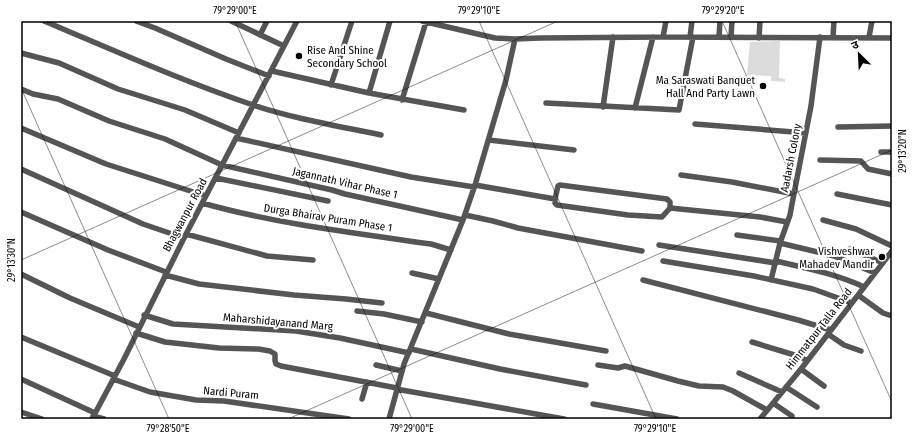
<svg xmlns="http://www.w3.org/2000/svg" width="913" height="440" viewBox="0 0 913 440" font-family="'Fira Sans Condensed','Noto Sans Devanagari',sans-serif">
  <style>
    .green { fill: #dcdcdc }
    .lines { fill: none; stroke-linecap: round; stroke-linejoin: round }
    .minor { stroke: #555; stroke-width: 5.5 }
    .ticks { fill: none; stroke: #000; stroke-width: 1; stroke-opacity: 0.45 }
    .poi-dot { fill: #000; stroke: #fff; stroke-width: 1.5 }
    .labels { text-anchor: middle; dominant-baseline: central; stroke-width: 4; stroke-linejoin: round; paint-order: stroke }
    .poi-label { font-size: 11px; fill: #000; stroke: #fff; text-anchor: end }
    .street-label { font-size: 11px; fill: #000; stroke: #fff }
    .neatline { fill: none; stroke: #000; stroke-width: 1.5 }
    .ticks-label { font-size: 10px; text-anchor: middle; fill: #000 }
  </style>
  <rect width="100%" height="100%" fill="#fff"/>
  <path class="green" d="M780,41L779,78L785,79V82L771,81V76L747,75L750,42Z"/>
  <g class="lines">
    <path class="minor" d="M44,21C113,50 182,81 253,105C295,119 338,126 381,135
      M136,21L155,28L226,59L269,76
      M231,21L284,46
      M422,21L495,38L515,39L540,38L663,37L892,38
      M260,35L267,21
      M663,37L666,21
      M690,37L692,21
      M719,37L720,21
      M731,37L732,21
      M833,37L834,21
      M869,37L872,21
      M759,38L760,21
      M21,53L59,63L118,89L185,110L239,133
      M272,71L369,93L464,110
      M331,85L352,21
      M21,89L33,94L58,99L109,121L165,139L222,165L332,190L345,194L463,220
      M369,93L390,21
      M402,100L426,22
      M546,103L679,110L693,37
      M603,107L613,37
      M635,108L653,37
      M695,124L806,133
      M838,127L892,126
      M21,128L106,164L206,196
      M236,138L411,177L474,187
      M489,140L574,150
      M881,152H892
      M820,160L861,161L868,169L892,174
      M21,169L143,224L184,238
      M681,175L732,182L794,194
      M216,178L328,201
      M475,185L555,199V203L557,205L628,215L662,217L670,208L760,217L787,222
      M837,194L892,205
      M555,199L558,186L560,185L667,199L670,202V208
      M202,203C277,224 354,233 431,244L451,250
      M21,212L108,250L166,272
      M465,215L493,221L518,228L642,251
      M823,220L856,229L892,246
      M186,234L267,256L313,260
      M737,235L780,241
      M780,243L834,256L875,273
      M659,245L776,263
      M850,249L883,263
      M663,261L754,276L813,289L852,303
      M776,261C806,268 836,274 864,287
      M412,273L439,279
      M21,274L70,298L139,327
      M165,275L199,284L294,295L346,299L382,303
      M643,280L798,320L831,330
      M771,280L780,243L790,215L792,204L811,106L820,37
      M858,295L883,313L892,316
      M357,311L384,314L422,322
      M426,313L509,334L606,351
      M144,315L173,324L296,331L340,338L409,353
      M136,333L165,342L219,348L258,349L270,351L275,354V361L276,364L281,366L397,388
      M828,334L844,345L861,351
      M21,337L115,376
      M752,342L801,357L807,361
      M411,349L500,369L586,385
      M376,365L402,371
      M598,365L618,368L625,366L678,381L699,386L723,387L733,391L767,410
      M801,369L824,386
      M739,373L782,392
      M21,379L95,413
      M113,379L150,392L196,400L224,401L349,419
      M786,387L817,407
      M396,389L564,419
      M362,399L367,382
      M773,403L792,416
      M593,404L677,419
      M21,412L42,419
      M93,416L104,419
      M92,419L124,359L184,238L297,21
      M389,419L404,364L463,220L475,185L506,80L515,39
      M760,419L801,369L892,251"/>
  </g>
  <path class="ticks" d="M235,21L412,419M479,21L656,419M722,21L892,402M21,88L169,419M21,260L558,21M288,419L892,150"/>
  <g class="poi-dot">
    <circle cx="299" cy="56" r="4"/>
    <circle cx="763" cy="86" r="4"/>
    <circle cx="882" cy="257" r="4"/>
  </g>
  <g class="labels">
    <g class="poi-label">
      <text x="307" y="50" text-anchor="start">Rise And Shine<tspan x="307" dy="13">Secondary School</tspan></text>
      <text x="755" y="80">Ma Saraswati Banquet<tspan x="755" dy="13">Hall And Party Lawn</tspan></text>
      <text x="874" y="251">Vishveshwar<tspan x="874" dy="13">Mahadev Mandir</tspan></text>
    </g>
    <g class="street-label">
      <text transform="translate(791 158) rotate(-79)">Aadarsh Colony</text>
      <text transform="translate(345 183) rotate(13)">Jagannath Vihar Phase 1</text>
      <text transform="translate(185 215) rotate(-62)">Bhagwanpur Road</text>
      <text transform="translate(328 218) rotate(9)">Durga Bhairav Puram Phase 1</text>
      <text transform="translate(278 322) rotate(5)">Maharshidayanand Marg</text>
      <text transform="translate(819 329) rotate(-52)">Himmatpur Talla Road</text>
      <text transform="translate(231 393) rotate(5)">Nardi Puram</text>
    </g>
  </g>
  <rect width="913" height="440" fill="none" stroke="#ffffff" stroke-width="44"/>
  <g transform="translate(859 54) rotate(336)" stroke="#ffffff" stroke-width="3" paint-order="stroke">
  <path d="M0-3L7 15L0 10L-7 15Z" fill="#000000"/>
  <text y="-6" font-size="11" font-weight="bold" text-anchor="middle" fill="#000000">उ</text>
  </g>
  <rect x="22" y="22" width="869" height="396" class="neatline"/>
  <g class="ticks-label">
    <text x="235" y="14">79°29'00"E</text>
    <text x="479" y="14">79°29'10"E</text>
    <text x="723" y="14">79°29'20"E</text>
    <text transform="translate(902 151) rotate(-90)" y="4">29°13'20"N</text>
    <text transform="translate(11 260) rotate(-90)" y="4">29°13'30"N</text>
    <text x="168" y="432">79°28'50"E</text>
    <text x="412" y="432">79°29'00"E</text>
    <text x="655" y="432">79°29'10"E</text>
  </g>
</svg>
